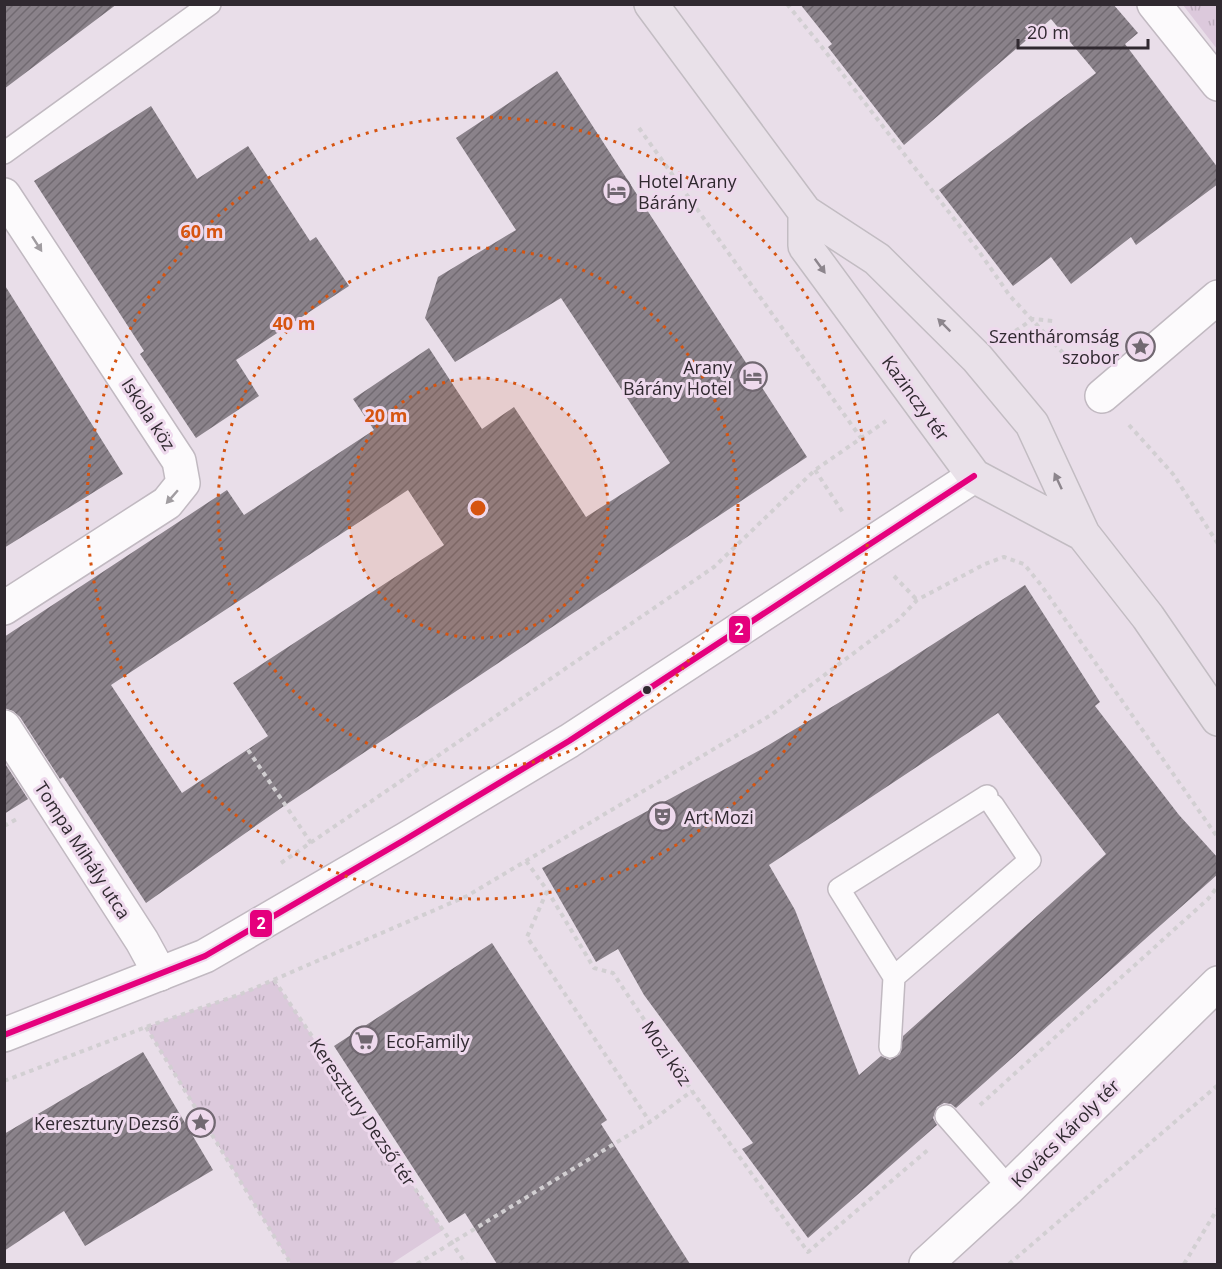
<svg xmlns="http://www.w3.org/2000/svg" width="1222" height="1269" viewBox="0 0 1222 1269" font-family="'Open Sans',sans-serif">
  <style>
    .park { fill: url(#park-tufts) }
    .building { fill: url(#building-hatch); fill-rule: evenodd }
    .lines { fill: none; stroke-linecap: round; stroke-linejoin: round }
    .lane-casing { stroke: #c1b9c1; stroke-width: 24 }
    .street-casing { stroke: #c1b9c1; stroke-width: 36 }
    .secondary-casing { stroke: #c1b9c1; stroke-width: 36 }
    .primary-casing { stroke: #c2bcc2; stroke-width: 36 }
    .path { stroke: #d2cfd2; stroke-width: 4; stroke-dasharray: 4.5 4.5; stroke-linecap: butt }
    .lane { stroke: #fcfafc; stroke-width: 21 }
    .street { stroke: #fcfafc; stroke-width: 33 }
    .secondary { stroke: #fcfafc; stroke-width: 33 }
    .primary { stroke: #e9e1e9; stroke-width: 33 }
    .bus-1-casing { stroke: #eed9ed; stroke-width: 10 }
    .bus-1 { stroke: #e5007d; stroke-width: 6 }
    .oneway { fill: #a09ca0 }
    .oneway2 { fill: #8c858c }
    .ring { fill: none; stroke: #d65410; stroke-width: 3; stroke-dasharray: 3 6 }
    .bus-dot { fill: #302930; stroke: #eed9ed; stroke-width: 2 }
    .labels { text-anchor: middle; dominant-baseline: central; stroke-width: 6; stroke-linejoin: round; paint-order: stroke }
    .poi-label { font-size: 18px; fill: #302930; stroke: #eed9ed; text-anchor: start }
    .street-label { font-size: 18px; fill: #302930; stroke: #eed9ed }
    .centre { fill: #d65410; stroke: #eed9ed; stroke-width: 3 }
    .ring-label { font-size: 18px; text-anchor: middle; font-weight: bold; fill: #d65410; stroke: #eed9ed; stroke-width: 6; stroke-linejoin: round; paint-order: stroke }
    .line-badge { stroke: #eed9ed; stroke-width: 2 }
    .badge-label { font-size: 16px; text-anchor: middle; font-weight: bold; fill: #fff }
  </style>
  <defs>
    <pattern id="park-tufts" width="24" height="20" patternUnits="userSpaceOnUse" patternTransform="scale(1.5)"><rect width="24" height="20" fill="#dcc9dc"/><path d="M3 7l-1-3M5 7V3M7 7l1-3M15 17l-1-3M17 17v-4M19 17l1-3" fill="none" stroke="#bdadbd"/></pattern>
    <pattern id="building-hatch" width="6" height="6" patternUnits="userSpaceOnUse" patternTransform="scale(1.5)"><rect width="6" height="6" fill="#8a828a"/><path d="M-1 1l2-2M0 6l6-6M5 7l2-2" fill="none" stroke="#716a71"/></pattern>
  </defs>
  <rect width="100%" height="100%" fill="#e9dee9"/>
  <path class="park" d="M1183,5H1217V49Z
    M274,980L443,1230L391,1264H291L146,1027L241,994Z"/>
  <path class="building" d="M4,4H117L4,89Z
    M800,4H1113L1138,33L1125,44L1218,168V184L1136,245L1131,237L1071,284L1051,257L1013,286L939,190L1096,73L1051,19L904,145L828,47L832,44Z
    M557,71L807,457L284,806L146,903L63,777L60,779L20,717L13,711L4,708V637L227,490L244,515L374,430L353,399L429,348L482,429L514,407L586,517L670,463L561,298L455,362L425,318L438,277L516,230L456,138ZM408,490L444,545L233,683L268,736L182,793L111,685Z
    M151,106L197,179L248,146L310,241L316,237L349,286L236,360L259,396L196,438L140,354L144,351L34,181Z
    M4,284L123,474L4,548Z
    M1025,585L1100,702L1095,706L1179,815L1218,858V874L956,1108L951,1104L944,1103L937,1107L933,1118L937,1125L808,1238L742,1149L753,1143L644,995L618,949L596,962L542,868L762,749L888,673ZM998,713L1106,854L903,1036L900,1054L890,1060L881,1056L859,1075L795,910L769,865Z
    M4,762L28,799L4,814Z
    M492,943L607,1120L601,1124L690,1264H497L465,1213L449,1223L334,1046Z
    M143,1052L213,1170L85,1246L64,1211L4,1251V1134Z"/>
  <g class="lines">
    <defs>
      <path id="lane" d="M4,153L210,4
        M894,977L839,889L987,796
        M890,1047L894,977L1030,860L993,805
        M946,1116L1009,1188"/>
      <path id="street" d="M1154,4L1218,84
        M4,195L179,461L183,483L167,503L4,608
        M1102,396L1218,297
        M4,727L142,941L160,974"/>
      <path id="secondary" d="M4,1035L205,956L406,839L569,741L974,476
        M926,1264L1009,1188L1218,983"/>
      <path id="primary" d="M651,4L805,212L877,259L977,358L1032,424L1083,534L1148,617L1218,719
        M805,212V246L974,476L1083,534"/>
    </defs>
    <use href="#lane" class="lane-casing"/>
    <use href="#street" class="street-casing"/>
    <use href="#secondary" class="secondary-casing"/>
    <use href="#primary" class="primary-casing"/>
    <path class="path" d="M787,4L818,42L978,250L1010,296L1077,368
      M639,128L861,438
      M1008,336L1033,319L1053,321
      M1129,425L1173,474L1218,544
      M815,470L844,514
      M894,576L917,600
      M248,750L311,843
      M4,826L17,819
      M526,861L547,890L594,968L613,973L692,1091L808,1252L929,1149
      M281,863L714,567L815,470L886,421
      M547,891L527,937L650,1122
      M274,980L466,1264
      M146,1027L291,1264
      M4,1081L146,1027L241,994L467,896L771,715L898,620L917,600L985,564L1004,557L1024,564L1041,585L1218,838
      M980,1105L1208,899L1218,886
      M417,1264L650,1122L692,1091
      M1009,1264L1218,1085
      M1184,1264L1218,1208"/>
    <use href="#lane" class="lane"/>
    <use href="#street" class="street"/>
    <use href="#secondary" class="secondary"/>
    <use href="#primary" class="primary"/>
    <defs>
      <path id="bus-1" d="M4,1035L205,956L406,839L569,741L974,476"/>
    </defs>
    <use href="#bus-1" class="bus-1-casing"/>
    <use href="#bus-1" class="bus-1"/>
  </g>
  <defs><path id="oneway-solid" d="M-6-.8H1V-3.2L6.5 0L1 3.2V.8H-6Z" transform="scale(1.5)"/></defs>
  <g class="oneway">
    <use href="#oneway-solid" transform="translate(37 244) rotate(57)"/>
    <use href="#oneway-solid" transform="translate(172 497) rotate(131)"/>
  </g>
  <g class="oneway2">
    <use href="#oneway-solid" transform="translate(820 266) rotate(54)"/>
    <use href="#oneway-solid" transform="translate(944 325) rotate(-135)"/>
    <use href="#oneway-solid" transform="translate(1058 481) rotate(-115)"/>
  </g>
  <circle cx="478" cy="508" r="130" fill="#d65410" fill-opacity=".12"/>
  <g class="ring">
    <circle cx="478" cy="508" r="130"/>
    <circle cx="478" cy="508" r="260"/>
    <circle cx="478" cy="508" r="391"/>
  </g>
  <defs>
    <symbol id="hotel-ring" viewBox="-11 -11 22 22"><circle r="9.5" fill="#eed9ed" stroke="#716871" stroke-width="1.5"/><path d="M-6-4.5h1.5V1H6V5H4.5V3h-9V5H-6ZM-4 0a1.8 1.8 0 1 1 3.6 0ZM.5 0V-2.5h3Q6-2.5 6 0Z" fill="#716871"/></symbol>
    <symbol id="sight-ring" viewBox="-11 -11 22 22"><circle r="9.5" fill="#eed9ed" stroke="#716871" stroke-width="1.5"/><path d="M0-6L1.8-2.2L6-1.7L2.9 1.2L3.7 5.4L0 3.3L-3.7 5.4L-2.9 1.2L-6-1.7L-1.8-2.2Z" fill="#716871"/></symbol>
    <symbol id="theatre-ring" viewBox="-11 -11 22 22"><circle r="9.5" fill="#eed9ed" stroke="#716871" stroke-width="1.5"/><path d="M-5-5.5Q0-4 5-5.5V0Q5 5 0 6Q-5 5-5 0ZM-3.3-2.5H-1v1.5H-3.3ZM1-2.5H3.3v1.5H1ZM-2.8 1Q0 5.5 2.8 1Z" fill="#716871"/></symbol>
    <symbol id="supermarket-ring" viewBox="-11 -11 22 22"><circle r="9.5" fill="#eed9ed" stroke="#716871" stroke-width="1.5"/><path d="M-6-5.5h2.5l.6 2H6L4.5 2H-2.5L-4.4-4H-6ZM-1.5 3.2a1.3 1.3 0 1 0 .1 0ZM3 3.2a1.3 1.3 0 1 0 .1 0Z" fill="#716871"/></symbol>
  </defs>
  <g fill-rule="evenodd">
    <use href="#hotel-ring" x="600" y="174" width="33" height="33"/>
    <use href="#sight-ring" x="1124" y="330" width="33" height="33"/>
    <use href="#hotel-ring" x="736" y="360" width="33" height="33"/>
    <use href="#theatre-ring" x="646" y="800" width="33" height="33"/>
    <use href="#supermarket-ring" x="348" y="1024" width="33" height="33"/>
    <use href="#sight-ring" x="184" y="1106" width="33" height="33"/>
  </g>
  <circle class="bus-dot" cx="647" cy="690" r="5"/>
  <g class="labels">
    <g class="poi-label">
      <text x="638" y="181">Hotel Arany<tspan x="638" dy="21">Bárány</tspan></text>
      <text x="1119" y="336" text-anchor="end">Szentháromság<tspan x="1119" dy="21">szobor</tspan></text>
      <text x="732" y="367" text-anchor="end">Arany<tspan x="732" dy="21">Bárány Hotel</tspan></text>
      <text x="684" y="817">Art Mozi</text>
      <text x="386" y="1041">EcoFamily</text>
      <text x="179" y="1123" text-anchor="end">Keresztury Dezső</text>
    </g>
    <g class="street-label">
      <text transform="translate(916 398) rotate(54)">Kazinczy tér</text>
      <text transform="translate(149 414) rotate(57)">Iskola köz</text>
      <text transform="translate(83 850) rotate(57)">Tompa Mihály utca</text>
      <text transform="translate(667 1053) rotate(56)">Mozi köz</text>
      <text transform="translate(363 1112) rotate(56)">Keresztury Dezső tér</text>
      <text transform="translate(1065 1133) rotate(-45)">Kovács Károly tér</text>
    </g>
  </g>
  <circle cx="478" cy="508" r="9" class="centre"/>
  <g class="ring-label">
    <text x="202" y="238">60 m</text>
    <text x="294" y="330">40 m</text>
    <text x="386" y="422">20 m</text>
  </g>
  <g class="line-badge">
    <rect x="728" y="615" width="23" height="29" rx="6" fill="#e5007d"/>
    <rect x="249" y="909" width="24" height="29" rx="6" fill="#e5007d"/>
  </g>
  <g class="badge-label">
    <text x="739" y="635">2</text>
    <text x="261" y="929">2</text>
  </g>
  <rect width="1222" height="1269" fill="none" stroke="#302930" stroke-width="12"/>
  <path d="M1018 39v9h130v-9" fill="none" stroke="#302930" stroke-width="3"/>
  <text x="1027" y="39" font-size="18" fill="#302930" stroke="#eed9ed" stroke-width="4.5" paint-order="stroke">20 m</text>
</svg>
